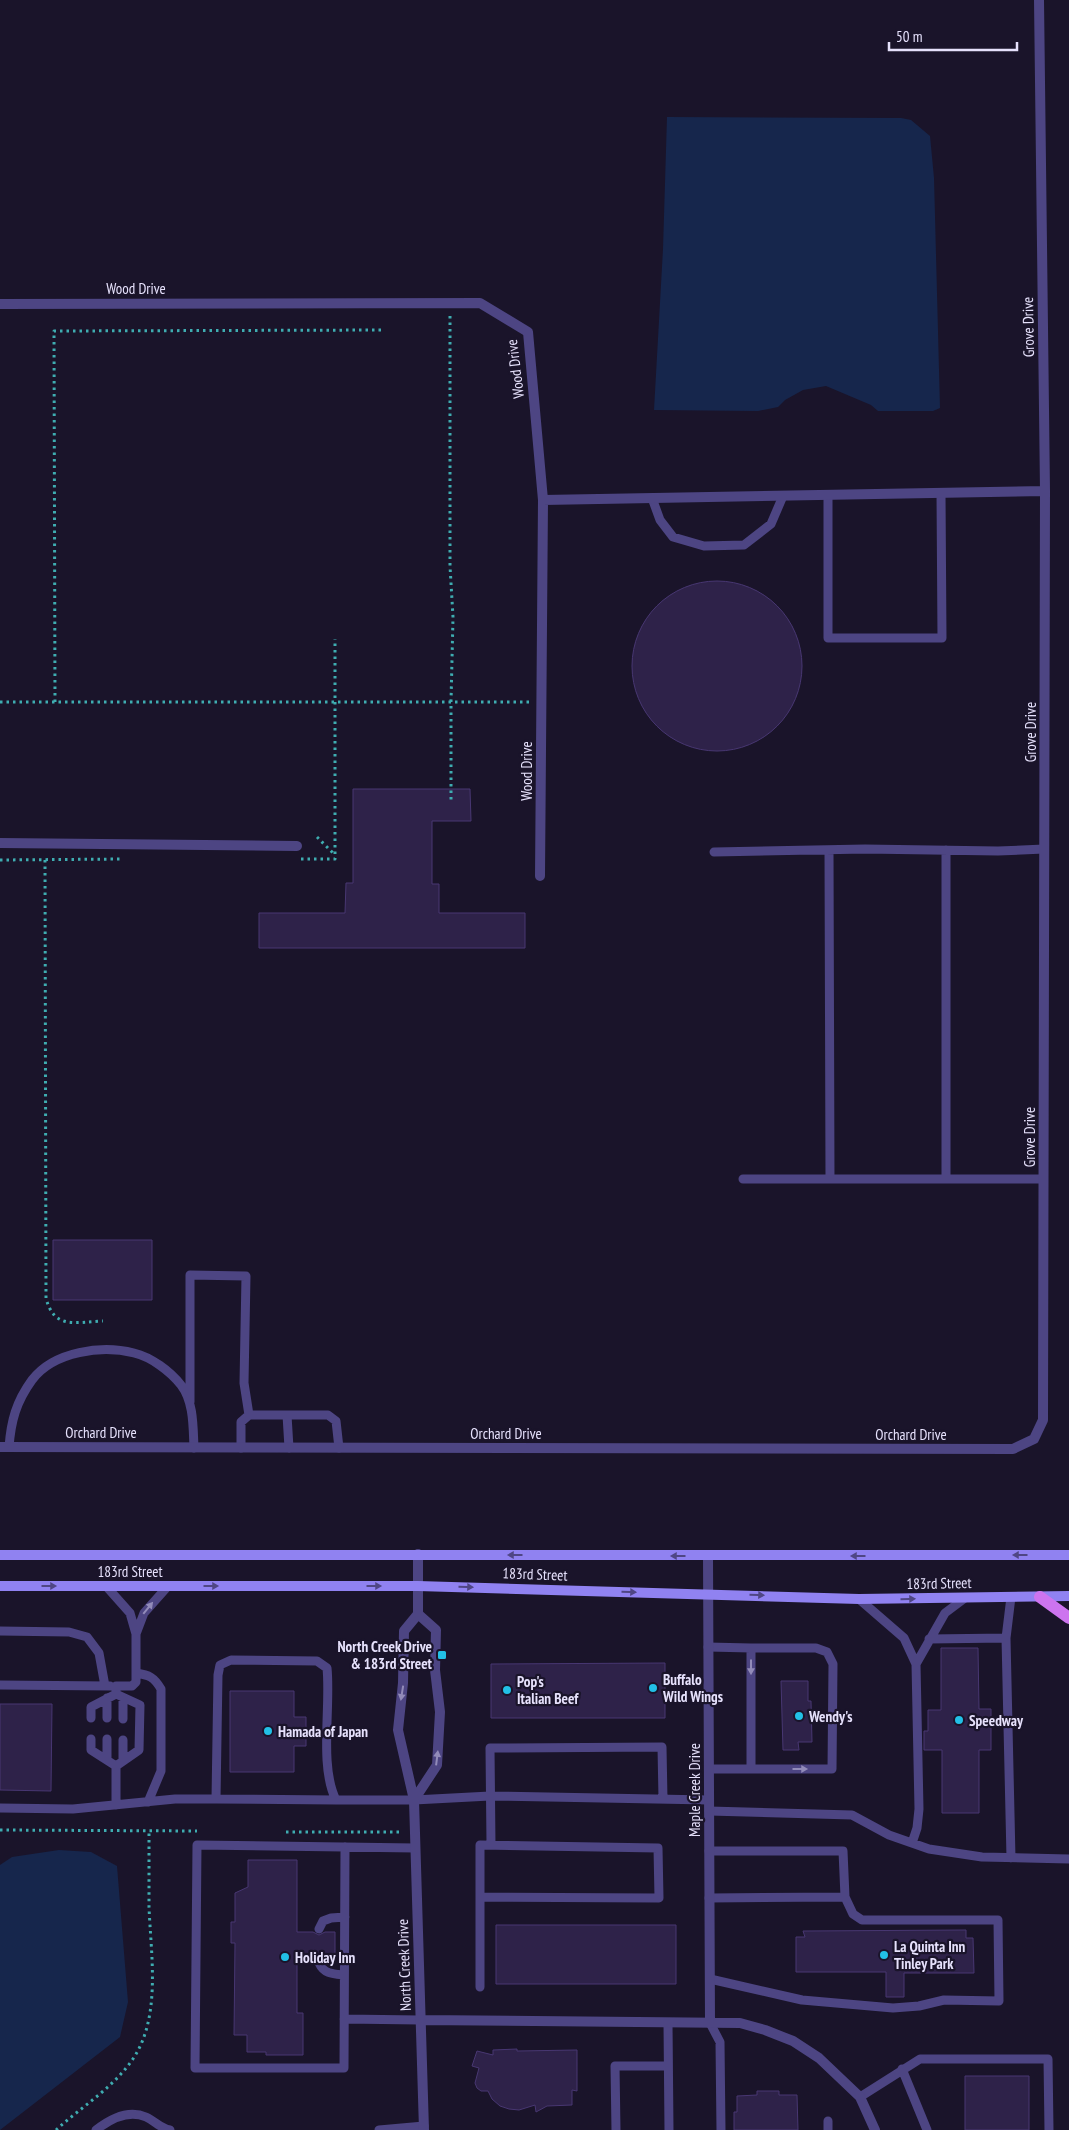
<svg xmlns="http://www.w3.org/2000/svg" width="1069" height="2130" viewBox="0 0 1069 2130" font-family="'PT Sans Narrow',sans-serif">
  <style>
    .water { fill: #16264c }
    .building { fill: #2e2249; stroke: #483772 }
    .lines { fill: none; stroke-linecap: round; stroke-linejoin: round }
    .path { stroke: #3fadb1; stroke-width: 3; stroke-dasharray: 2.5 4; stroke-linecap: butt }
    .lane { stroke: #4d4583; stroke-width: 9 }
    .street { stroke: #4d4583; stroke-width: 10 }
    .secondary { stroke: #9082f1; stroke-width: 10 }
    .primary { stroke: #cd74ef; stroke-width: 12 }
    .oneway { fill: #4f4684 }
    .oneway2 { fill: #928bb9 }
    .poi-dot { fill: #22c0e6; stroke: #1a142a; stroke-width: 2 }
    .labels { text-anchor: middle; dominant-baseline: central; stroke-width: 4.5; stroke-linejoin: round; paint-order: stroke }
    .street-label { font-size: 15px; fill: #e6e1fc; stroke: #1a142a }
    .poi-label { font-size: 15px; font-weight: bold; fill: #e6e1fc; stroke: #1a142a; text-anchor: start }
  </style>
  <rect width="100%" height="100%" fill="#1a142a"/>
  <path class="water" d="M667,117L901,118L911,120L930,136L934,178L940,408L933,411H878L871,405L826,386L803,390L785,400L778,407L758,411L654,410L663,249Z
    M59,1850L91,1852L117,1866L128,2002L120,2037L0,2130V1865L12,1857Z"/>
  <path class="building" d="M632 666a85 85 0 1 1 170 0a85 85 0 1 1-170 0Z
    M353,789H470L471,821H432V884H439V913H525V948H259V913H345L346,883H353Z
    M53,1240H152V1300H53Z
    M941,1648H978L979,1709H991V1750H979V1813H942V1750H924V1731H928V1710H941Z
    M665,1663V1718H491V1664Z
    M781,1681H808V1701H811L812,1742H798L799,1750H783Z
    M230,1691H294V1717H306V1746H294V1772H230Z
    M0,1704H52L51,1791L0,1790Z
    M248,1860H297V1932H313L319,1935L325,1932H335V1962H326L320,1957L316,1958L313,1962H297V2013H303V2055H266V2052H247V2035H234L235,1943H231V1922H235V1893L248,1887Z
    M496,1925H676V1984H496Z
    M966,1930V1938H973L974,1973H904V1997H886V1972H796V1937H805L803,1931Z
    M517,2049V2051L577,2050V2091L572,2090V2105L547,2106L536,2112L535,2105L519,2110L509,2109L500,2106L492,2099L488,2091H481L477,2088L475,2083L479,2068L472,2066L477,2051L493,2055V2050Z
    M965,2076H1029V2130H965Z
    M757,2091H779V2095H797L798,2130H734V2112H737V2096L757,2095Z"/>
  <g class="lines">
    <path class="path" d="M450,316V566L453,617L451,702V803
      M0,702H529
      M55,702L54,331L385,330
      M317,837L335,855
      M301,859H335V639
      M0,860L122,859
      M45,860L46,1298C54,1330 76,1322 103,1321
      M0,1830L197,1831
      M286,1832H402
      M56,2130C80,2108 110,2090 130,2063C162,2021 151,1957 149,1907C149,1882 149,1856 149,1831"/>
    <path class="lane" d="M828,495V638H942L941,493
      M652,498L660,520L673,537L704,546L744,545L771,524L783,496
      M829,850L830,1178
      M714,852L865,849L998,851L1044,849
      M946,1178V850
      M743,1179H1043
      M190,1402V1275L246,1276L244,1383L249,1415
      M287,1415L289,1448
      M9,1447C11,1421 16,1402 32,1380C54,1351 102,1345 134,1353C151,1357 170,1371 181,1385C194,1402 193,1427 194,1448
      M241,1448V1422L249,1415H328L336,1421L339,1448
      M106,1586L130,1613L136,1634V1682L132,1686H116V1694
      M859,1599L904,1638L916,1664L919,1809L917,1828L912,1843
      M0,1631L69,1632L87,1637L99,1653L105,1686
      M136,1634L144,1613L168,1586
      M929,1639L1006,1638
      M708,1647L751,1648
      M916,1664L945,1613L965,1598
      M136,1673C149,1675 154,1677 161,1689V1771L148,1802
      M0,1685L110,1686
      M116,1694L140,1705L139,1750L116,1766
      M107,1698V1718
      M91,1718V1707L116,1694
      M123,1719V1698
      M91,1739V1750L116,1766
      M107,1739V1760
      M123,1740V1761
      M709,1769H832L833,1664L827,1652L816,1648H751V1769
      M336,1800L216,1799L218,1675L220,1665L231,1660L317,1661L327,1668C331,1707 319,1766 336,1800H414L490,1796L709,1800
      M116,1805V1766
      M0,1808L73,1809L175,1799H216
      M709,1811L852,1815L889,1835L929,1849L982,1857L1069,1859
      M491,1844L490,1748L662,1747L663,1799
      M345,1847L344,2068H195L197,1845L415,1848
      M709,1851H843L845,1897L709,1898
      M1011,1858L1006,1638L1011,1597
      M319,1929L323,1921L331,1918L345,1917
      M319,1963C324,1974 333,1974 344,1975
      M710,1979L802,2000L893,2008L919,2006L944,2000L999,2001L998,1920H862L853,1914L845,1897
      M480,1987V1845L658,1848L659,1898L480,1897
      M344,2019L420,2020
      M668,2023L669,2130
      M710,2023L720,2042L721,2130
      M902,2069L927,2130
      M860,2097L920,2059H1048L1049,2130
      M828,2121V2130
      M96,2130C110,2119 128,2109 146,2117C155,2121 160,2128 170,2130
      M379,2130L424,2126
      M616,2130L615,2066H668"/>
    <path class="street" d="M0,304L480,303L528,332L543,500L540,876
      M543,500L1045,491
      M0,843L297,846
      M0,1447L1013,1449L1034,1439L1043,1420L1045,491L1039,0
      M418,1554V1614L404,1631L403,1683L398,1730L414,1800L424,2130
      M708,1556L710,2023
      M414,1800L437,1765L440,1712L435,1670L436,1630L418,1614
      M420,2020L740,2023L765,2030L793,2041L819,2058L860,2097L875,2130"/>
    <path class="secondary" d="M0,1555H1069
      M0,1586H418L859,1599L1069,1596"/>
    <path class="primary" d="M1040,1597L1069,1618"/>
  </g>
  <defs><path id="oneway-solid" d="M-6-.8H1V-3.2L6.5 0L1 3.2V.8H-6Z" transform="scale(1.25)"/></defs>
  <g class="oneway">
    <use href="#oneway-solid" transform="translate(515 1555) rotate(-180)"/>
    <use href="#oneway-solid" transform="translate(1020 1555) rotate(180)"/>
    <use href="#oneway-solid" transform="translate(678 1556) rotate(-180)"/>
    <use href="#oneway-solid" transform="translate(858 1556) rotate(180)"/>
    <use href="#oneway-solid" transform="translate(49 1586)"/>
    <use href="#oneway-solid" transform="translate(211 1586)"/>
    <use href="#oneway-solid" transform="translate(374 1586)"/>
    <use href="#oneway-solid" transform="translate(466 1587) rotate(2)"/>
    <use href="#oneway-solid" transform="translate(629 1592) rotate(2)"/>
    <use href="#oneway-solid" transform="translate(757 1595) rotate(2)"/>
    <use href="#oneway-solid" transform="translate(908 1599) rotate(-1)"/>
  </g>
  <g class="oneway2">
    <use href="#oneway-solid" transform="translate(148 1608) rotate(-51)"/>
    <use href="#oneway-solid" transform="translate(751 1667) rotate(90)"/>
    <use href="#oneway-solid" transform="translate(402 1693) rotate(99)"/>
    <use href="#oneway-solid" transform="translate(437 1758) rotate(-83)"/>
    <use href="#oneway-solid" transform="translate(800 1769)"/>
  </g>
  <g class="poi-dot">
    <rect x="437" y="1650" width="10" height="10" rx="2.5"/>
    <circle cx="653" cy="1688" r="5"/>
    <circle cx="507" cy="1690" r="5"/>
    <circle cx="799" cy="1716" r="5"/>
    <circle cx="959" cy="1720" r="5"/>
    <circle cx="268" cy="1731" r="5"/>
    <circle cx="884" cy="1955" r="5"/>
    <circle cx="285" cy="1957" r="5"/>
  </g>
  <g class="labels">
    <g class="street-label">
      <text x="136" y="288">Wood Drive</text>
      <text transform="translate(1028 327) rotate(-91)">Grove Drive</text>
      <text transform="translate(515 369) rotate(-97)">Wood Drive</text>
      <text transform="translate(1030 732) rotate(-90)">Grove Drive</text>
      <text transform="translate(526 771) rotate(-90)">Wood Drive</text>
      <text transform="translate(1029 1137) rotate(-90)">Grove Drive</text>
      <text x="101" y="1432">Orchard Drive</text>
      <text x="506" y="1433">Orchard Drive</text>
      <text x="911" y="1434">Orchard Drive</text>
      <text x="130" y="1571">183rd Street</text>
      <text transform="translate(535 1574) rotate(2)">183rd Street</text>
      <text transform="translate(939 1583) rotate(-1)">183rd Street</text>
      <text transform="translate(694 1790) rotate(-90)">Maple Creek Drive</text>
      <text transform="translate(404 1965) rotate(-92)">North Creek Drive</text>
    </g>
    <g class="poi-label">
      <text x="432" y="1646" text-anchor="end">North Creek Drive<tspan x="432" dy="17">&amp; 183rd Street</tspan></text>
      <text x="663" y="1679">Buffalo<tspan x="663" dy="17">Wild Wings</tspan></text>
      <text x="517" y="1681">Pop's<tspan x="517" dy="17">Italian Beef</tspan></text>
      <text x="809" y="1716">Wendy's</text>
      <text x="969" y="1720">Speedway</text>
      <text x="278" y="1731">Hamada of Japan</text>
      <text x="894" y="1946">La Quinta Inn<tspan x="894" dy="17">Tinley Park</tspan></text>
      <text x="295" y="1957">Holiday Inn</text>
    </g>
  </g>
  <path d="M889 42v8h128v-8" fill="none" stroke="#e6e1fc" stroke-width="2.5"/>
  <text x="896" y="42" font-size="15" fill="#e6e1fc" stroke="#1a142a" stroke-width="4" paint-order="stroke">50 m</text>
</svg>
